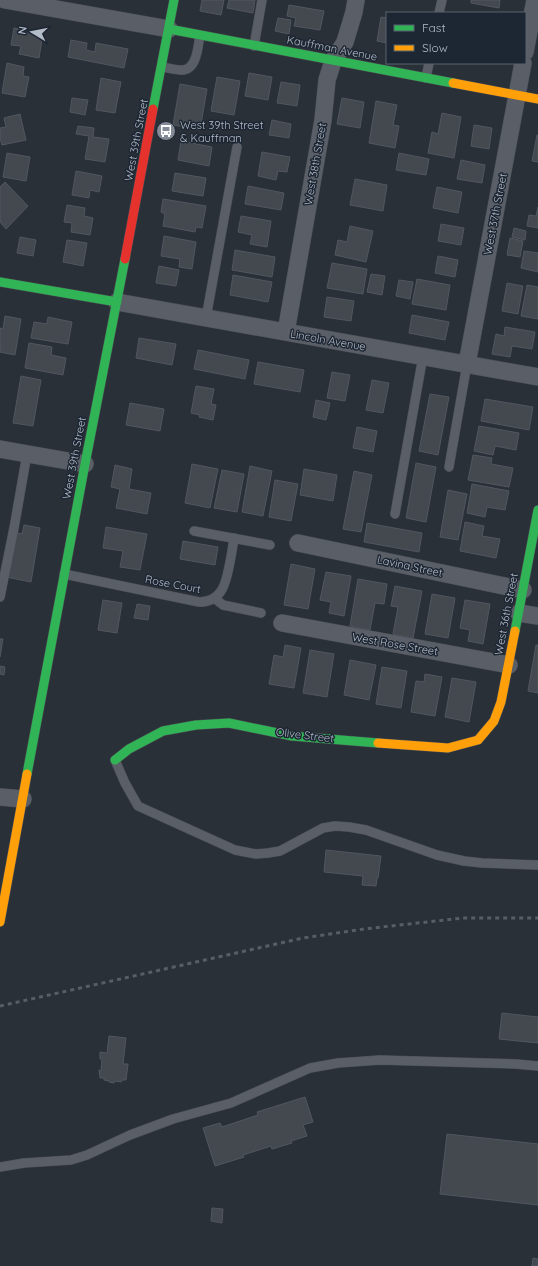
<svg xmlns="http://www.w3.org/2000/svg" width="538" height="1266" viewBox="0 0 538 1266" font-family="Quicksand,sans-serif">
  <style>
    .building { fill: #444950; stroke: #52575f }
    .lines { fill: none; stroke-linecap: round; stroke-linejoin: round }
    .lane-casing { stroke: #484c53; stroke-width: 10 }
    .street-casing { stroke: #484c53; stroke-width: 18 }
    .fast-casing { stroke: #484c53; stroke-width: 10 }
    .slow-casing { stroke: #484c53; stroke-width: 10 }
    .jam-casing { stroke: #484c53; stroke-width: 10 }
    .lane { stroke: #5a5e66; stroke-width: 9 }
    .street { stroke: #5a5e66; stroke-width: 17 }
    .fast { stroke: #30b455; stroke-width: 9 }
    .slow { stroke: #ff9f0a; stroke-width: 9 }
    .jam { stroke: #e5322d; stroke-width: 9 }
    .rail { stroke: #595d64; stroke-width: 3; stroke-dasharray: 4 4; stroke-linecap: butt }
    .labels { text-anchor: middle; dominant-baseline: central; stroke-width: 3; stroke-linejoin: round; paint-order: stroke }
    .street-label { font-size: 11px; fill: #b4bcc9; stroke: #1d2633 }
    .poi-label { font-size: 11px; fill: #b4bcc9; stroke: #1d2633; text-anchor: start }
  </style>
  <rect width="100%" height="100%" fill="#2a3038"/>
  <path class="building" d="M202,0H224L221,15L200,11Z
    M229,0H255L253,13L227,8Z
    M471,0H500L499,8L471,3Z
    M289,5L324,11L320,30L294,26L296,18L287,16Z
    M381,17L387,18V43L377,41Z
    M278,18L291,20L289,34L275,31Z
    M14,28L36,32L35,37L42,39L39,58L19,54L21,46L11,45Z
    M71,40L87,43L86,50L95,52L96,43L128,49L124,68L68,57Z
    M7,63L24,67L23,76L29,77L25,97L2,93Z
    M249,73L272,77L268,100L245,96Z
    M217,77L240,81L234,115L211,111Z
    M101,78L121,82L115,113L96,110Z
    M281,82L300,85L297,106L277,103Z
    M180,84L207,89L200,130L173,125Z
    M72,98L88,100L85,115L70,112Z
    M342,98L364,102L360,128L337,124Z
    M376,101L397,105L393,125L399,126L395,148L369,143Z
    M442,113L461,117L454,158L428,153L432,132L438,134Z
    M20,114L26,140L2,145L0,138V128L6,127L4,118Z
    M272,120L291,124L289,138L269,135Z
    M474,125L492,128L489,149L471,146Z
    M78,126L94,128L93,137L109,139L105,162L85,159L89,136L76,134Z
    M537,135H538V162L532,161Z
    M181,141L212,147L209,166L178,160Z
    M262,152L290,157L287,172L278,171L276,180L258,176Z
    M7,153L30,157L26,181L3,177Z
    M399,153L429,159L426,175L396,170Z
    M461,160L485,165L482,183L457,179Z
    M76,171L102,176L99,192L90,190L89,198L72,195Z
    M175,173L206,178L203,196L172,191Z
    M355,179L387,185L383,211L350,205Z
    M5,182L28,206L6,229L0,222V187Z
    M248,186L284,193L281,210L245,204Z
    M437,187L462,192L458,213L433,208Z
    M163,199L206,206L202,228L196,227L195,232L163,226L165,214L161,212Z
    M67,205L85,208L84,216L93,218L90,235L71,232L72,223L64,222Z
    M538,207V228L527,226L529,215L536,216Z
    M241,216L271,221L267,247L250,244L252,235L238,232Z
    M441,224L464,228L461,245L438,241Z
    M350,226L373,231L366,262L335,255L338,240L347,242Z
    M514,228L526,231L525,240L512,237Z
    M164,236L196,242L192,269L179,267L180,259L161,256Z
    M20,237L36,240L33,256L17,253Z
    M510,238L523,241L520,257L507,255Z
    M67,240L87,243L83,266L63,262Z
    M235,250L275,257L272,277L232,270Z
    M524,251L538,253V272L521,268Z
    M438,256L458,260L455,277L435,273Z
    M332,263L367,269L363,294L327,288Z
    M159,266L179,270L176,286L156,283Z
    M371,274L385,276L382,295L367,292Z
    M233,275L272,282L268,302L230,295Z
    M417,279L450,285L446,310L412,304Z
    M399,280L413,282L410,299L396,296Z
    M507,283L523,286L518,314L502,311Z
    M527,285L538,287V319L521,316Z
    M327,297L354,301L351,321L324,317Z
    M412,315L449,322L445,340L409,333Z
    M5,316L21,319L15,355L0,352V328L3,329Z
    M48,317L72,322L68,344L31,338L34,322L47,324Z
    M505,327L535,332L532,349L512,346L510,357L492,354L496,334L504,336Z
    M139,338L176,344L172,365L136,358Z
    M29,343L52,347L51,355L66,358L63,375L25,368Z
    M198,350L249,360L245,379L194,369Z
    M258,362L304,370L300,392L254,384Z
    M332,372L350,375L345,401L327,398Z
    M21,376L41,380L33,426L13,423Z
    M372,380L389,383L383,413L366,410Z
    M196,386L214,389L211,404L216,405L213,420L199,417L200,415L191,413Z
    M430,394L449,397L438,455L419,451Z
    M485,399L533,407L529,430L481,421Z
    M316,400L330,403L326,420L313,417Z
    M130,403L164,409L160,431L126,425Z
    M479,426L519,433L516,450L495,446L493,455L474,451Z
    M357,427L377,431L373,452L353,448Z
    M473,455L492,458L491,464L513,468L509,487L468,480Z
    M416,463L436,467L426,522L406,518Z
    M192,464L218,469L210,508L185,503Z
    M115,465L132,469L129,489L151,493L147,514L116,508L120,489L111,487Z
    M250,466L272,471L263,516L242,512Z
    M304,469L337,475L333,501L300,495Z
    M222,470L244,474L237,512L214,508Z
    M354,471L372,475L361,532L343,529Z
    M275,480L298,484L291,521L269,517Z
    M472,484L509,491L505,510L487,507L485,517L467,513Z
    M448,490L467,494L458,540L440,537Z
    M465,522L484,526L482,536L500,539L496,558L460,551Z
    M367,523L422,533L419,552L364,542Z
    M24,525L40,528L31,582L6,577L14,532L22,534Z
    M106,527L147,534L140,570L120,567L123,551L103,548Z
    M183,541L218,547L215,565L180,559Z
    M291,564L315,569L308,609L284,605Z
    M326,572L351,576L344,616L329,613L331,602L320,600Z
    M358,579L387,584L384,604L375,603L370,630L350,626Z
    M395,586L422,591L413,638L393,634L398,607L391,606Z
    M432,594L455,598L448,638L425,634Z
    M103,600L122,603L117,633L98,630Z
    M465,600L490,604L483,644L468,641L470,630L460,628Z
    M137,604L150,606L148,620L134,618Z
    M0,639H3L0,657Z
    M285,645L301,648L294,688L269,684L274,655L283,657Z
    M536,645H538V693L528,691Z
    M310,650L334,654L327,697L303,693Z
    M350,660L376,665L369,700L344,695Z
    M0,666L5,667L4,675L0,674Z
    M382,667L407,671L401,708L376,704Z
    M425,674L442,677L435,716L411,712L416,681L424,682Z
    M452,678L476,682L469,722L445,717Z
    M326,850L381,856L378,878H377L376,886L362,885L363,876L324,872Z
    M502,1013L538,1017V1043L499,1039Z
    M109,1036L126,1038L123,1064H128L126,1080H122L121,1082L115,1081L114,1083L109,1082V1081L104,1080V1078H100L99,1070L101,1071L102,1059H100V1052L107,1053Z
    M305,1097L313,1122L303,1125L307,1136L291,1141L292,1143L272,1149L271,1146L243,1155L244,1157L215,1166L203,1128L220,1123L222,1127L258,1115L257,1112Z
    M447,1134L538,1144V1205L440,1194Z
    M212,1208L223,1209L222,1223L211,1221Z
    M533,1258L538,1259V1266H532Z"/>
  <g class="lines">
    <defs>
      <path id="lane" d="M439,13L442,0
        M254,46L262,0
        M162,67C169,68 176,70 182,70C197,70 198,46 200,35
        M426,78L429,63
        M206,318L237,147
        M449,467L467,364
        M395,514L423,356
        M194,531L270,545
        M64,574L199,602C208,602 216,599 221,591C228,582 232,551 234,538
        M0,597L14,528L27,454
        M214,598L223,605L261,613
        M115,760L125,783L138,806L235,850L256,854L268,853L280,851L323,828L335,826L349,827L366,830L437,855L464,861L482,863L538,865
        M0,1167L24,1163L71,1160L87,1155L130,1135L173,1119L231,1103L310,1068L338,1063L380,1060L516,1064L538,1066"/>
      <path id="street" d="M5,0L169,29
        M525,52L535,0
        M117,302L538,377
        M286,332L323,120L327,80L333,61L345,42L354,12L356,0
        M467,364L523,63
        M0,449L85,464
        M298,543L523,590
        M519,613L538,616
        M282,623L509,665
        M0,797L23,799"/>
      <path id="fast" d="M169,29L453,83
        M153,109L174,0
        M0,282L117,302
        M515,631L538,510
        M115,760L129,749L163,731L196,725L229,723L292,736L378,743
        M27,774L85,464L125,259"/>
      <path id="slow" d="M453,83L538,99
        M378,743L448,748L478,740L494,721L501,702L515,631
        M0,922L27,774"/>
      <path id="jam" d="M125,259L153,109"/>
    </defs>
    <use href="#lane" class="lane-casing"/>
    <use href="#street" class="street-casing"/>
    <use href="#fast" class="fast-casing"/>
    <use href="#slow" class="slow-casing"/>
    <use href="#jam" class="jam-casing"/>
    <use href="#lane" class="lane"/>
    <use href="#street" class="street"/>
    <use href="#fast" class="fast"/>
    <use href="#slow" class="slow"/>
    <use href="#jam" class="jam"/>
    <path class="rail" d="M0,1006L303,938L364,929L463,918H538"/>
  </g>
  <defs>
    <symbol id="bus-disc" viewBox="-11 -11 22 22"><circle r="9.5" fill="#848b96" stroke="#1d2633"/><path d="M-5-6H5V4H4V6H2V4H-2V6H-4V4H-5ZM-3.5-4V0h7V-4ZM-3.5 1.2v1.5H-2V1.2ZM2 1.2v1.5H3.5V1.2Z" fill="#fff"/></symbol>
  </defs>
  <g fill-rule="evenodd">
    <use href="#bus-disc" x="155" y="120" width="22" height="22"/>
  </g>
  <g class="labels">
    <g class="street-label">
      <text transform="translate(332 48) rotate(11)">Kauffman Avenue</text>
      <text transform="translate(136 140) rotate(-79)">West 39th Street</text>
      <text transform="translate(315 164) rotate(-80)">West 38th Street</text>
      <text transform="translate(495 214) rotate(-79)">West 37th Street</text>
      <text transform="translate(328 340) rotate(10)">Lincoln Avenue</text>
      <text transform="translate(74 458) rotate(-79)">West 39th Street</text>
      <text transform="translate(410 566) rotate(12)">Lavina Street</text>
      <text transform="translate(173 584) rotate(11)">Rose Court</text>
      <text transform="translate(506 614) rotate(-79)">West 36th Street</text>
      <text transform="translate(395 644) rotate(10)">West Rose Street</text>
      <text transform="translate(305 735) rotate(7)">Olive Street</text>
    </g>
    <g class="poi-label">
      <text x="180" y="125">West 39th Street<tspan x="180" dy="13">&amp; Kauffman</tspan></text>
    </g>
  </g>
  <rect x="386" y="12" width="140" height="52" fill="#1d2633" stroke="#59626f"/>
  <rect x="394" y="25" width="20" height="6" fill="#30b455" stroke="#59626f"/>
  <text x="422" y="32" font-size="12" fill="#b4bcc9">Fast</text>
  <rect x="394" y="45" width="20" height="6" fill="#ff9f0a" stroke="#59626f"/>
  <text x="422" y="52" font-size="12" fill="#b4bcc9">Slow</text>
  <g transform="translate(32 32) rotate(280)" stroke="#1d2633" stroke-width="3" paint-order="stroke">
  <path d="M0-3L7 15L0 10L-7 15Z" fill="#b4bcc9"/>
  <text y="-6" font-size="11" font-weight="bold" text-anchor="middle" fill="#b4bcc9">N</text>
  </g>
</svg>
